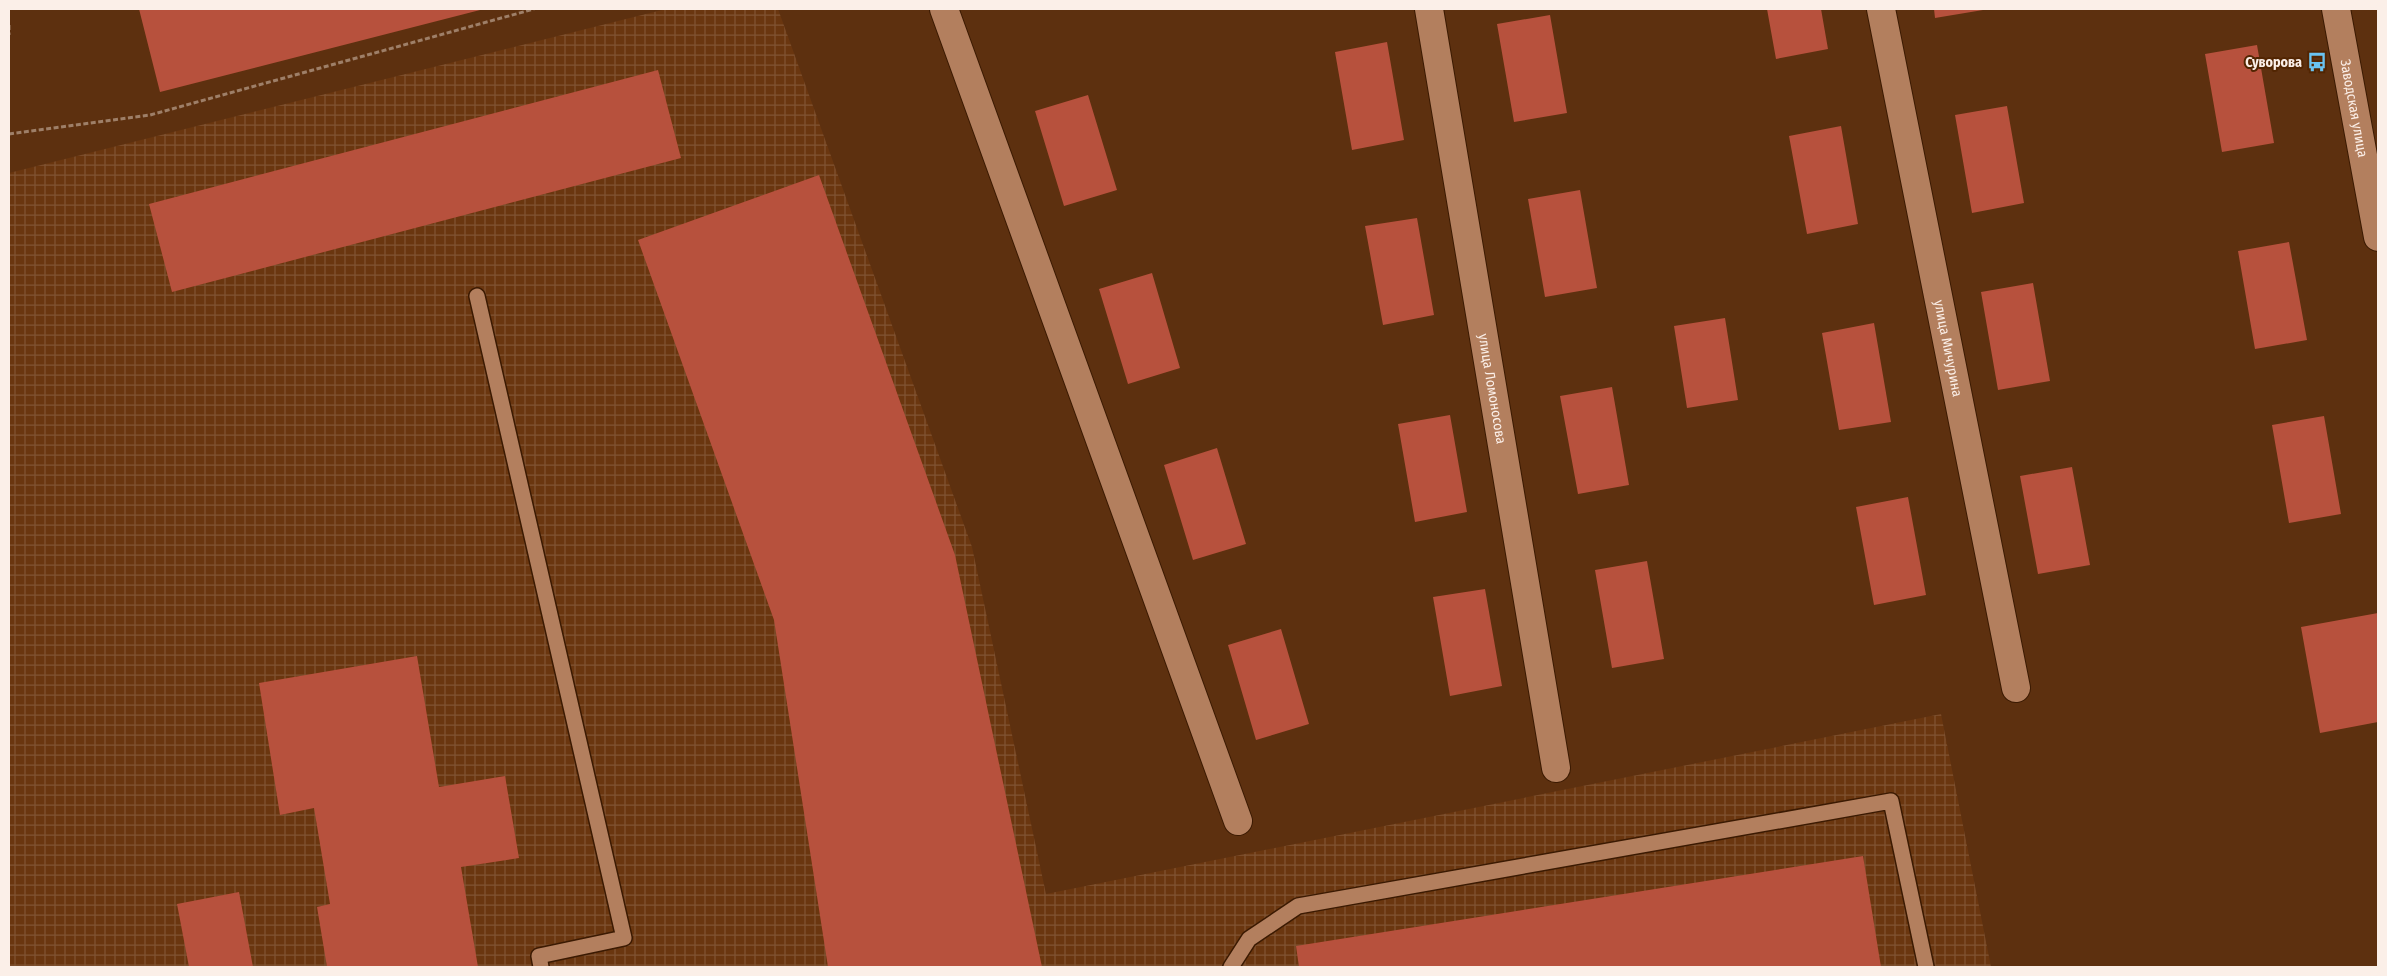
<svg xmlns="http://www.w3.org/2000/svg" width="2387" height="976" viewBox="0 0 2387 976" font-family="'Fira Sans Condensed',sans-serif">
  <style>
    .industrial { fill: url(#industrial-grid) }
    .building { fill: #b7513d }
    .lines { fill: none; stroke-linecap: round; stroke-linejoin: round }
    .service-casing { stroke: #3b1a02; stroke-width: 18 }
    .minor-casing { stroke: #3b1a02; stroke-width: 30 }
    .tertiary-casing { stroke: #3b1a02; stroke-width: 30 }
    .path { stroke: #9e7f68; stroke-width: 3; stroke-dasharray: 5 2.5; stroke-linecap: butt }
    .service { stroke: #b37f5e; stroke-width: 15 }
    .minor { stroke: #b37f5e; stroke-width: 28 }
    .tertiary { stroke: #b37f5e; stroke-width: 28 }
    .labels { text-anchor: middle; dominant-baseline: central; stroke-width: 4; stroke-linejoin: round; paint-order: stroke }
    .poi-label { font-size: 14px; font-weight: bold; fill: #fbefe8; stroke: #522502; text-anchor: end }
    .street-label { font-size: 14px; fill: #fbefe8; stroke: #522502 }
  </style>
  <defs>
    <pattern id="industrial-grid" width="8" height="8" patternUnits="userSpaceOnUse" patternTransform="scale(1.25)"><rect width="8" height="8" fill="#6a360f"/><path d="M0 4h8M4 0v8" fill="none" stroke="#805332"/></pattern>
  </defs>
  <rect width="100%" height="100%" fill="#5d300f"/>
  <path class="industrial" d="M666,9H778L972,547L1046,894L1941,714L1991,967H9V173Z"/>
  <path class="building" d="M139,9H484L160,92Z
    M1767,9H1821L1828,49L1776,59Z
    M1934,9H1983V10L1935,18Z
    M1550,15L1567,113L1514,122L1497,24Z
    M1387,42L1404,140L1352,150L1335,52Z
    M2257,45L2274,143L2222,152L2205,54Z
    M658,70L681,158L172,292L149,204Z
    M1088,95L1117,190L1064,206L1035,111Z
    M2007,106L2024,203L1972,213L1955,115Z
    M1841,126L1858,224L1807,234L1789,136Z
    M819,175L955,555L1042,967H828L774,620L638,240Z
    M1580,190L1597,288L1545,297L1528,199Z
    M1417,218L1434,315L1383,325L1365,226Z
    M2289,242L2307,340L2255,349L2238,251Z
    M1152,273L1180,368L1128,384L1099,289Z
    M2033,283L2050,381L1998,390L1981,292Z
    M1725,318L1738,400L1687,408L1674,326Z
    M1874,323L1891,422L1839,430L1822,333Z
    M1612,387L1629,485L1578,494L1560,396Z
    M1450,415L1467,512L1415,522L1398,424Z
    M2324,416L2341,514L2289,523L2272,425Z
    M1217,448L1246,544L1193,560L1164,465Z
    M2072,467L2090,565L2038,574L2020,476Z
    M1908,497L1926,595L1874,605L1856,507Z
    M1647,561L1664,659L1612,668L1595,570Z
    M1485,589L1502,686L1450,696L1433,597Z
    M2378,613V722L2320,733L2301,627Z
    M1281,629L1309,724L1256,740L1228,645Z
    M417,656L439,787L505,776L519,858L461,867L478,967H327L317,907L330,904L314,808L280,815L259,683Z
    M1863,856L1881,967H1299L1296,946Z
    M239,892L253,967H189L177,904Z"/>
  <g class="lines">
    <defs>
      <path id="service" d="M477,296L624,938L539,956L541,967
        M1231,967L1249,939L1298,906L1891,801L1926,967"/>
      <g id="minor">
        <path d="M944,9L1238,821"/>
        <path id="s1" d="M1429,9L1556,768"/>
        <path id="s2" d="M1881,9L2016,688"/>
      </g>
      <g id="tertiary">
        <path id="s3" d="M2336,9L2378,237"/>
      </g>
    </defs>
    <use href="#service" class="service-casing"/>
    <use href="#minor" class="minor-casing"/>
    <use href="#tertiary" class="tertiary-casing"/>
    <path class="path" d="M9,25V35
      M9,134L150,115L534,9"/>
    <use href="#service" class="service"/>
    <use href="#minor" class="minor"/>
    <use href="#tertiary" class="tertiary"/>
  </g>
  <defs>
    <symbol id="bus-bare" viewBox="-9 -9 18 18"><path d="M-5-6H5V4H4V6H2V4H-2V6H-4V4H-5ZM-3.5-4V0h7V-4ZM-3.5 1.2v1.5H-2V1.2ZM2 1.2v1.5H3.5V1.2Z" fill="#6ac3f1" stroke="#522502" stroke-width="2.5" paint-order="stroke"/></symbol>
  </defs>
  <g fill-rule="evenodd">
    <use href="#bus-bare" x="2303" y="48" width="28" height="28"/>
  </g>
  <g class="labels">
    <g class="poi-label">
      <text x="2302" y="62">Суворова</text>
    </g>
    <g class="street-label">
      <text stroke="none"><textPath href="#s3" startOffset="101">Заводская улица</textPath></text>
      <text stroke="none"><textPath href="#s2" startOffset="346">улица Мичурина</textPath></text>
      <text stroke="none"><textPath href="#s1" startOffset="385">улица Ломоносова</textPath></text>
    </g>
  </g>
  <rect width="2387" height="976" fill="none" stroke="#fbefe8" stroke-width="20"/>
</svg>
